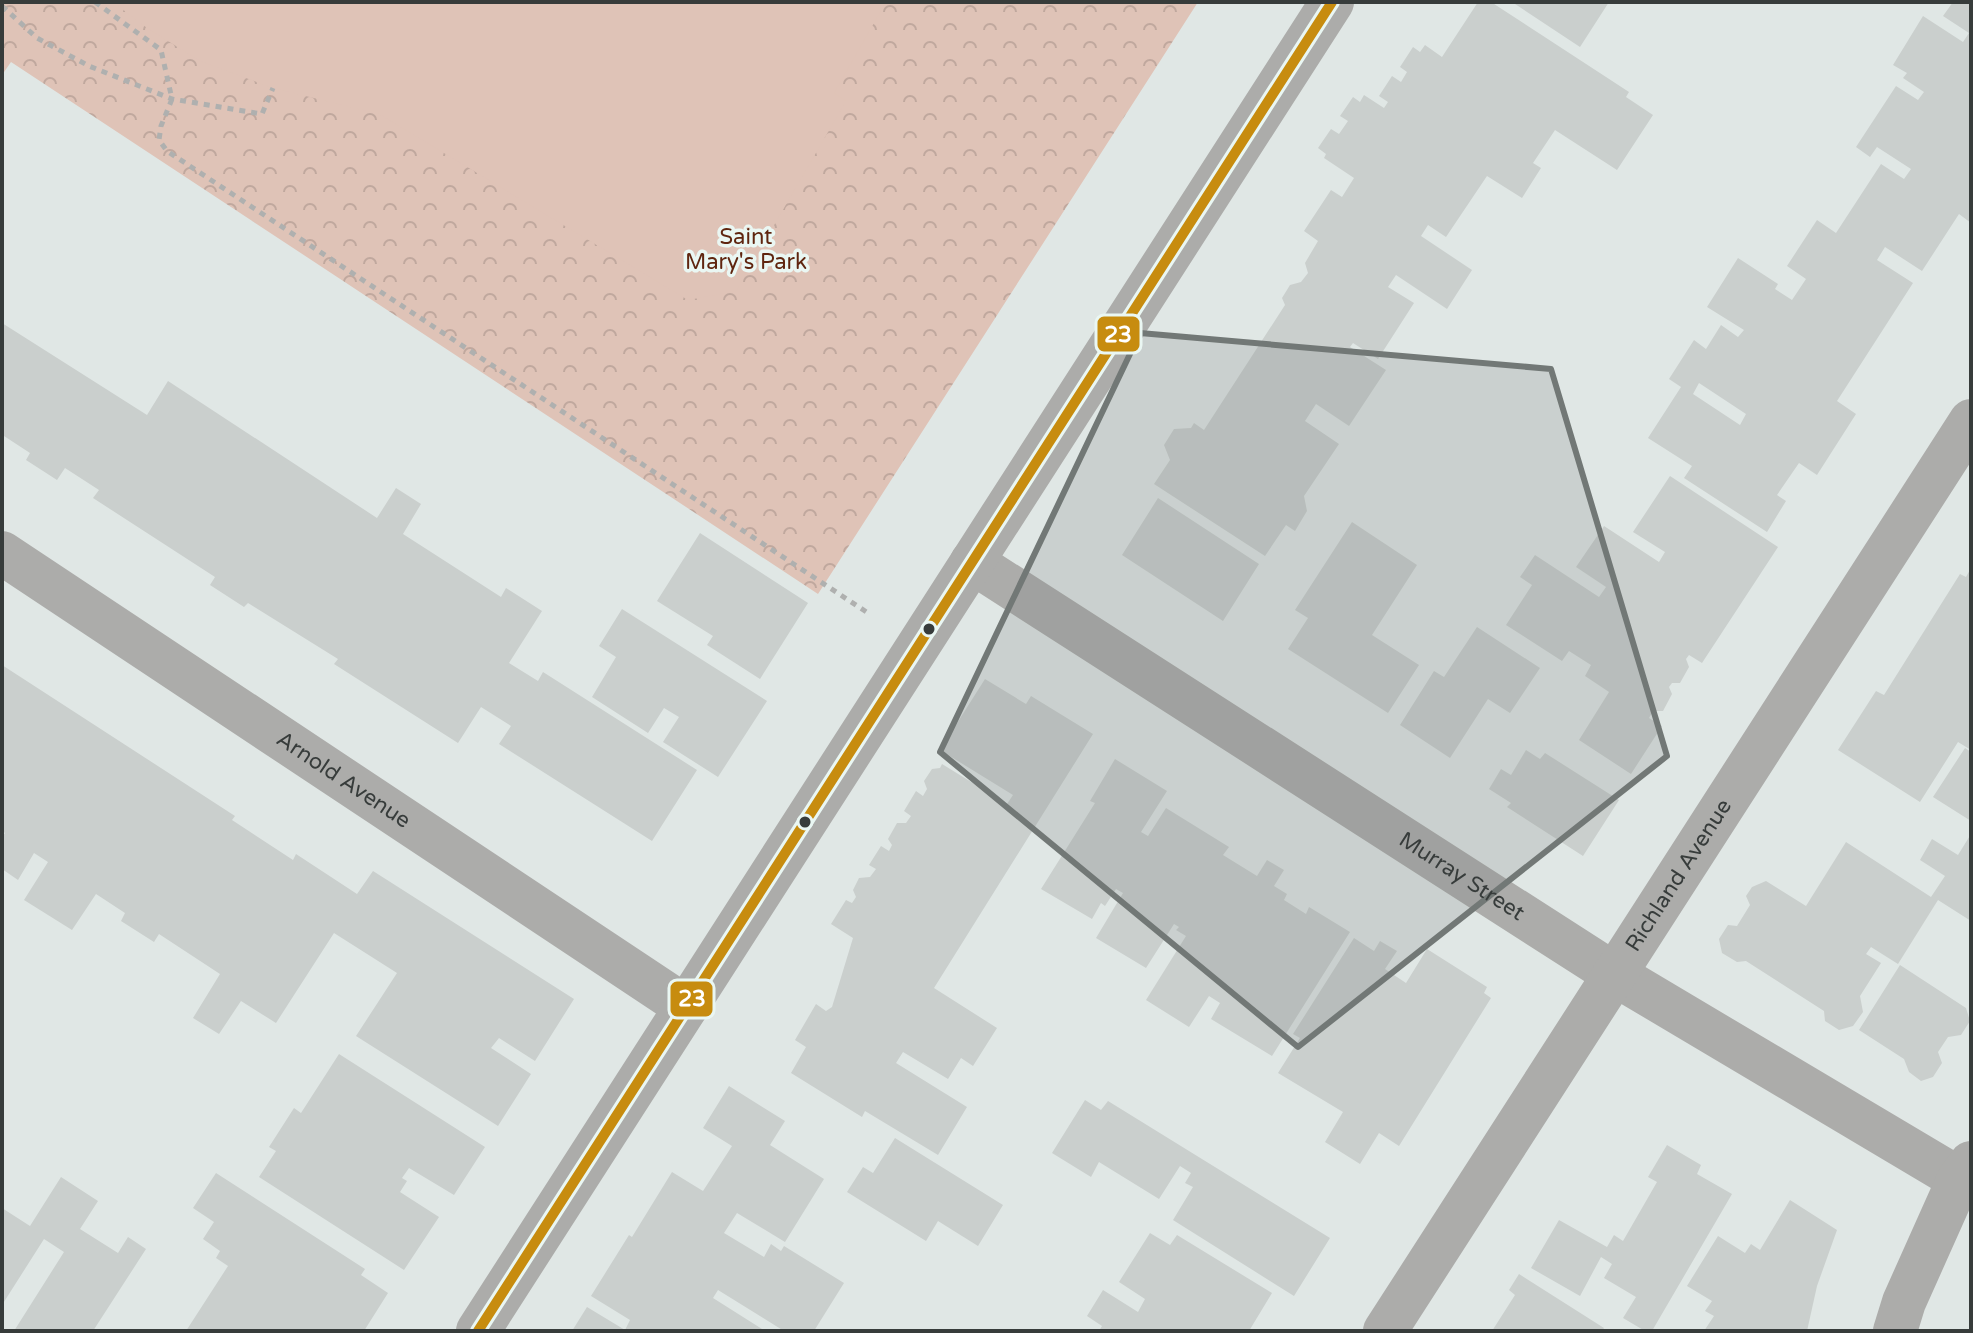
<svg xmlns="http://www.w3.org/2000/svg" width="1973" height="1333" viewBox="0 0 1973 1333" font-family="'Varela Round',sans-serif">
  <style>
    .park { fill: url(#park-crowns) }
    .garden { fill: #dfc3b7 }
    .building { fill: #cacfcd; fill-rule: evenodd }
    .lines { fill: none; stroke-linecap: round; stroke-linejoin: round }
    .path { stroke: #afb0af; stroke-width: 5; stroke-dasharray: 6 6; stroke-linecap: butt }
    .minor { stroke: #acacaa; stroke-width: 44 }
    .bus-1-casing { stroke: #eaf7f3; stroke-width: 16 }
    .bus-1 { stroke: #c78c0f; stroke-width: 10 }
    .marked { fill: #727876; fill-opacity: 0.2; stroke: #727876; stroke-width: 6; stroke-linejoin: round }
    .bus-dot { fill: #373c3b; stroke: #eaf7f3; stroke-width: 3 }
    .labels { text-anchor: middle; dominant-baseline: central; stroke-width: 7; stroke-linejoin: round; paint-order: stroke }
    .park-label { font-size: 22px; fill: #5f250f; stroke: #eaf7f3 }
    .street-label { font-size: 22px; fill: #373c3b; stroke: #eaf7f3 }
    .line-badge { stroke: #eaf7f3; stroke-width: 3 }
    .badge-label { font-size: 22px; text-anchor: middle; font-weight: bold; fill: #fff }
  </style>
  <defs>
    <pattern id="park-crowns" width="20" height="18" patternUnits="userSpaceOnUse" patternTransform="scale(2)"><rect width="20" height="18" fill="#dfc3b7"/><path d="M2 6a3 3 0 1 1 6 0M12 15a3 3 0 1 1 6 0" fill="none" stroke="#c0a89e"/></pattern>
  </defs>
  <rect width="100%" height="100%" fill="#e0e7e5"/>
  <path class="park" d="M2,2H1198L818,594L11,62L2,75Z"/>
  <path class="garden" d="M113,2H886L834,93L846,101L736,291L688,300L379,114L273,88L200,61L147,28Z"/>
  <path class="building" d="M1478,2H1491L1629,92L1626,97L1653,115L1617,170L1555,130L1533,163L1541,168L1522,198L1487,176L1446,237L1428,225L1421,236L1472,270L1447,309L1396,275L1388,287L1414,303L1378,359L1353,343L1350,347L1386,370L1349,426L1316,404L1305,421L1339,444L1304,496L1307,511L1295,531L1286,525L1265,556L1154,484L1170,460L1164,445L1174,429L1191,428L1194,423L1204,430L1285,305L1282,298L1290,285L1301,282L1308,273L1305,263L1318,241L1304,231L1331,190L1342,197L1354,178L1324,158L1326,154L1318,148L1331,129L1339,134L1348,121L1340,116L1353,97L1360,102L1364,95L1384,108L1388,102L1379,96L1392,76L1401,82L1407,72L1400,67L1413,47L1420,52L1425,45L1442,57Z
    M1512,2H1609L1580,47Z
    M1953,2H1971V223L1959,214L1922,271L1885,247L1877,260L1913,283L1837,401L1856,414L1817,475L1799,463L1777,495L1786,501L1767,532L1684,478L1692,466L1648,438L1681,387L1669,379L1694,340L1706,349L1721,325L1738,337L1744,330L1707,307L1738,258L1778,284L1775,289L1792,300L1806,279L1787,266L1817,220L1836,233L1881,164L1904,179L1911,169L1877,147L1870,157L1856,147L1896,86L1918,100L1924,92L1903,78L1907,73L1893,65L1923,16L1963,42L1969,33L1943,16ZM1699,383L1746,414L1740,425L1693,394Z
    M2,323L147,415L168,381L377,518L396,488L421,504L403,534L501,597L506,588L542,611L509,663L538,681L543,672L697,770L652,841L499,744L511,726L481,707L458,743L334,664L338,659L248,603L244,607L210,585L215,577L93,498L99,490L65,468L57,480L26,460L30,453L4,436L2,440Z
    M1670,476L1778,547L1702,663L1689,655L1686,659L1689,667L1680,683H1672L1669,687L1672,694L1663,711H1653L1649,718L1662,726L1631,774L1579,740L1609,692L1585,676L1591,665L1569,651L1562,661L1506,625L1532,585L1520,577L1535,555L1599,597L1606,587L1576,567L1604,526L1659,562L1665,552L1633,532Z
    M1158,498L1259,564L1223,621L1122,555Z
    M1352,522L1417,565L1372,635L1419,665L1388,713L1288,649L1308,618L1295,610Z
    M700,533L808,603L760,679L707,645L713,636L657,601Z
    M1971,568V750L1958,742L1920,802L1838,750L1876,691L1884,695L1960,574L1966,577Z
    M622,609L767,701L718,777L663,742L679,717L664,708L648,733L592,697L616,657L599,646Z
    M1477,627L1540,668L1510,713L1488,699L1450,758L1400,725L1434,671L1444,677Z
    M2,665L235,816L232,820L293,860L296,854L357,894L373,871L574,999L535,1061L499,1038L491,1048L531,1074L498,1126L356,1036L397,973L334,933L276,1023L241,1001L219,1034L193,1018L220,974L159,934L154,942L121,921L125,913L96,894L72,930L24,900L48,862L34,853L18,880L2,869V837L5,833L2,831Z
    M985,679L1026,704L1031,696L1093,734L934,988L997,1028L973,1066L961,1058L948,1079L903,1052L896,1063L967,1107L938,1155L865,1111L862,1117L791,1073L806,1047L795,1040L816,1004L826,1011L832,1007L853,938L831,924L846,900L852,903L856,897L853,890L859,878L870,877L876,869L869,865L881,846L889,851L892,845L888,839L897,823H906L911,816L904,811L916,791L923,796L927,789L924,781L932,769L940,768L942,764L1007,804L1013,795L940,750Z
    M1965,748L1971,752V821L1933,797Z
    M1526,750L1540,759L1545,753L1619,800L1583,856L1507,807L1511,803L1489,789L1501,769L1511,775Z
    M1115,759L1167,791L1141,832L1148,836L1166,808L1229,847L1223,855L1257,876L1267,860L1284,870L1274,886L1287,894L1284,900L1306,914L1309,907L1350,932L1272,1056L1211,1019L1220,1003L1209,996L1189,1027L1146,1000L1186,936L1176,930L1179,927L1174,924L1146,968L1096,938L1123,893L1116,889L1105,906L1101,903L1092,919L1041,889L1095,803L1090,801Z
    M1971,834V921L1938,900L1898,964L1871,947L1866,954L1881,963L1860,996L1863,1012L1853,1026L1839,1030L1825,1021L1824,1011L1746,961L1737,962L1722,953L1719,939L1728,925L1737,926L1750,905L1746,896L1752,887L1766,881L1806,906L1846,842L1931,897L1945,876L1920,860L1932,839L1958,855Z
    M1354,938L1374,951L1380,941L1397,951L1385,969L1406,983L1427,949L1487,987L1484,993L1491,998L1399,1146L1379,1133L1360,1164L1325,1142L1343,1112L1278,1073L1300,1038L1293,1034Z
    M1900,965L1966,1008L1970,1021L1961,1035L1948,1037L1938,1052L1942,1063L1933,1077L1921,1081L1909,1072L1904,1059L1859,1030Z
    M339,1054L485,1147L454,1195L409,1168L402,1178L407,1181L400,1192L439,1217L404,1270L259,1177L276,1151L269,1147L294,1108L301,1113Z
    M729,1086L785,1121L770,1145L824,1179L785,1242L737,1213L724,1233L764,1257L771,1244L781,1251L784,1246L844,1283L814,1331H784L718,1290L713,1298L765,1331H572L587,1307L625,1330L630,1320L591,1296L629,1235L632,1237L672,1172L703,1191L732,1146L703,1128Z
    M1085,1100L1101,1110L1108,1101L1330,1238L1294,1296L1173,1220L1193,1187L1185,1183L1191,1173L1180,1166L1159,1199L1099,1162L1091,1177L1052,1153Z
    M895,1138L1003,1205L978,1246L938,1221L926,1241L847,1192L863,1167L873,1173Z
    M1667,1145L1701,1165L1697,1174L1732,1194L1652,1331H1645L1623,1318L1636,1297L1604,1278L1612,1264L1601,1257L1580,1296L1531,1268L1559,1220L1607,1247L1614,1235L1623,1241L1657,1182L1648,1177Z
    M216,1173L365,1269L361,1275L388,1293L364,1331H186L228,1266L216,1258L220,1251L203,1239L214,1222L193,1208Z
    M61,1177L98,1201L80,1229L118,1253L128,1237L146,1249L93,1331H14L64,1252L44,1239L2,1305V1208L30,1226Z
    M1790,1200L1837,1230L1817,1286L1807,1331H1704L1714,1316L1705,1311L1712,1301L1687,1286L1718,1236L1745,1253L1751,1244L1760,1250Z
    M1150,1233L1170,1245L1177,1235L1272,1293L1249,1331H1099L1102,1326L1087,1316L1103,1290L1138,1312L1145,1299L1119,1282Z
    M1519,1274L1604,1328L1602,1331H1492L1515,1295L1509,1290Z"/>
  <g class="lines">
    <path class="path" d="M95,2L161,50L172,99L161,126L159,140L167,151L871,615
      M2,6L37,38L89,66L172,99L262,114L273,88"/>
    <g class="minor">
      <path id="s1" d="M2,553L686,1007"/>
      <path id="s2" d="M972,562L1614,974L1959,1179"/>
      <path d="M478,1331L1332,2"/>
      <path id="s3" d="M1385,1331L1971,421"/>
      <path d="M1895,1331L1904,1302L1959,1179L1971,1163"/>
    </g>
    <defs>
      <path id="bus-1" d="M478,1331L1332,2"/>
    </defs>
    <use href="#bus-1" class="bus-1-casing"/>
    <use href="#bus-1" class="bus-1"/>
  </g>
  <path class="marked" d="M1140,333L1551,369L1667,756L1298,1047L940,752Z"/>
  <g class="bus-dot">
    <circle cx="929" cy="629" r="7"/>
    <circle cx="805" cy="822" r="7"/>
  </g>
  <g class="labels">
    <g class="park-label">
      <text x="746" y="237">Saint<tspan x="746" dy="25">Mary's Park</tspan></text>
    </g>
    <g class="street-label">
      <text stroke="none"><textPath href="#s1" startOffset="410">Arnold Avenue</textPath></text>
      <text stroke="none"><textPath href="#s2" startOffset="582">Murray Street</textPath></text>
      <text stroke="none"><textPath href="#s3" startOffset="542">Richland Avenue</textPath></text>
    </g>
  </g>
  <g class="line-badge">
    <rect x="1096" y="315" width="45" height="38" rx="8" fill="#c78c0f"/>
    <rect x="669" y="980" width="45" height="38" rx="8" fill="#c78c0f"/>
  </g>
  <g class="badge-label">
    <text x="1118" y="342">23</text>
    <text x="692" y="1006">23</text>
  </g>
  <rect width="1973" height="1333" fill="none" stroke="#373c3b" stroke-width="8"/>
</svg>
